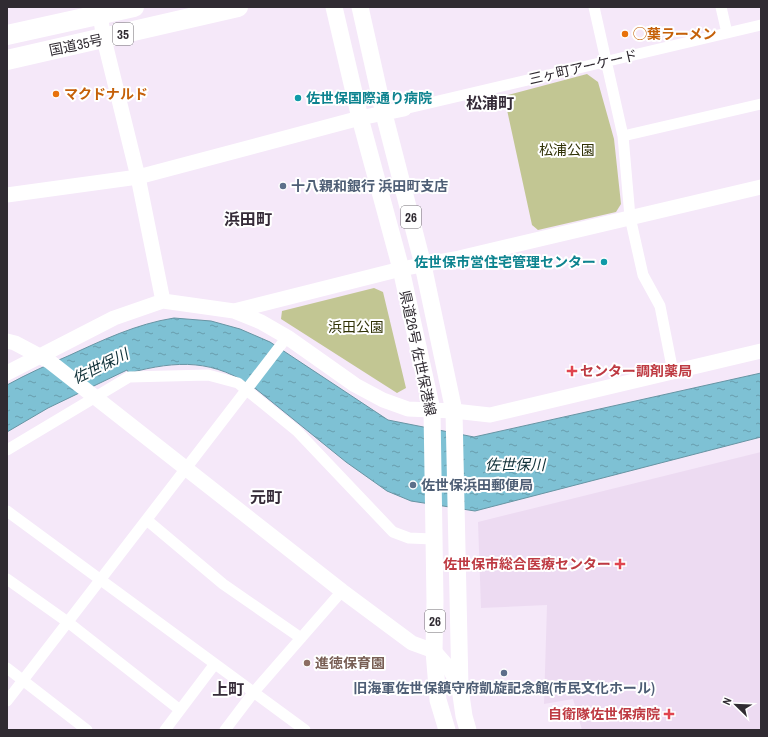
<svg xmlns="http://www.w3.org/2000/svg" width="768" height="737" viewBox="0 0 768 737" font-family="'Archivo Narrow','Noto Sans JP',sans-serif">
  <style>
    .built { fill: #eddbf2 }
    .green { fill: #c2c693 }
    .water { fill: url(#water-ripples); stroke: #6794a3 }
    .lines { fill: none; stroke-linecap: round; stroke-linejoin: round }
    .street { stroke: #fff; stroke-width: 11 }
    .secondary { stroke: #fff; stroke-width: 15 }
    .primary { stroke: #fff; stroke-width: 17 }
    .highway { stroke: #fff; stroke-width: 20 }
    .food-dot { fill: #e8710a; stroke: #fff; stroke-width: 1.5 }
    .culture-dot { fill: #0f9aa8; stroke: #fff; stroke-width: 1.5 }
    .service-dot { fill: #5c6f8a; stroke: #fff; stroke-width: 1.5 }
    .health-dot { fill: #e0444e; stroke: #fff; stroke-width: 1.5 }
    .education-dot { fill: #8d6e63; stroke: #fff; stroke-width: 1.5 }
    .labels { text-anchor: middle; dominant-baseline: central; stroke-width: 4; stroke-linejoin: round; paint-order: stroke }
    .shield { fill: #fff; stroke: #6e6b70; stroke-width: 1 }
    .shield-label { font-size: 13px; font-weight: bold; fill: #302b32 }
    .food-label { font-size: 14px; font-weight: bold; fill: #c56008; stroke: #fff; text-anchor: start }
    .street-label { font-size: 14px; fill: #302b32; stroke: #fff }
    .culture-label { font-size: 14px; font-weight: bold; fill: #0d838f; stroke: #fff; text-anchor: start }
    .park-label { font-size: 14px; fill: #303206; stroke: #fff }
    .service-label { font-size: 14px; font-weight: bold; fill: #4e5e75; stroke: #fff; text-anchor: start }
    .health-label { font-size: 14px; font-weight: bold; fill: #be3a42; stroke: #fff; text-anchor: end }
    .education-label { font-size: 14px; font-weight: bold; fill: #785e54; stroke: #fff; text-anchor: start }
    .water-label { font-size: 15px; font-style: italic; fill: #0c2e36; stroke: #fff }
    .quarter-label { font-size: 16px; font-weight: bold; fill: #352b38; stroke: #fff }
  </style>
  <defs>
    <pattern id="water-ripples" width="26" height="14" patternUnits="userSpaceOnUse"><rect width="26" height="14" fill="#7ec1d4"/><path d="M2 4q2-2 4 0t4 0M15 11q2-2 4 0t4 0" fill="none" stroke="#689dad"/></pattern>
  </defs>
  <rect width="100%" height="100%" fill="#f5e8f9"/>
  <path class="built" d="M761,452V730H582L573,699L544,704L547,605L481,608L478,522Z"/>
  <path class="green" d="M587,74L598,82L614,139L621,204L616,212L538,230L532,225L504,96Z
    M374,288L383,292L406,388L397,393L281,319L282,311Z"/>
  <path class="water" d="M174,318L211,321L240,329L270,342L388,420L474,437L761,373V437L475,511L411,501L387,491L346,462L256,389C214,359 178,360 129,373L127,370L48,408L7,432V385C27,374 47,365 68,356C103,340 136,324 174,318Z"/>
  <g class="lines">
    <path class="street" d="M594,7L623,136L630,217L643,275L660,306L673,372
      M721,7L727,33
      M404,109L761,25
      M623,136L761,104
      M7,450L129,377L208,375L238,383L297,431L393,532L409,538L433,539
      M7,511L305,730
      M148,521L223,584L301,638
      M7,579L69,623L180,710
      M7,668L87,730
      M7,701L287,337
      M165,730L214,665
      M225,730L253,693L342,591"/>
    <path class="secondary" d="M100,15L104,39L138,177L163,301
      M7,195L138,177L360,118L404,109
      M234,311L401,269L459,258L761,187
      M7,341L15,343L49,361L342,591L412,643L434,651L449,668L460,688
      M7,373L114,318L163,301L234,311L261,322L287,337L355,385L383,400L408,409L454,411L490,415L761,351"/>
    <path class="primary" d="M334,7L360,118L401,269L432,410L435,601L434,651L438,700L447,730
      M360,7L384,114L423,265L454,411L460,688L464,716L468,730"/>
    <path class="highway" d="M7,35L134,7
      M7,60L238,7"/>
  </g>
  <g class="food-dot">
    <circle cx="625" cy="34" r="4"/>
    <circle cx="56" cy="94" r="4"/>
  </g>
  <g class="culture-dot">
    <circle cx="298" cy="98" r="4"/>
    <circle cx="604" cy="262" r="4"/>
  </g>
  <g class="service-dot">
    <circle cx="283" cy="186" r="4"/>
    <circle cx="413" cy="485" r="4"/>
    <circle cx="504" cy="673" r="4"/>
  </g>
  <g class="health-dot">
    <path d="M570 365h4v4h4v4h-4v4h-4v-4h-4v-4h4z"/>
    <path d="M618 558h4v4h4v4h-4v4h-4v-4h-4v-4h4z"/>
    <path d="M667 708h4v4h4v4h-4v4h-4v-4h-4v-4h4z"/>
  </g>
  <circle class="education-dot" cx="307" cy="663" r="4"/>
  <g class="labels">
    <g class="shield">
      <rect x="113" y="23" width="20" height="22" rx="3"/>
      <rect x="401" y="206" width="20" height="22" rx="3"/>
      <rect x="425" y="610" width="20" height="22" rx="3"/>
    </g>
    <g class="shield-label">
      <text x="123" y="34">35</text>
      <text x="411" y="217">26</text>
      <text x="435" y="621">26</text>
    </g>
    <g class="food-label">
      <text x="633" y="34">◯葉ラーメン</text>
      <text x="64" y="94">マクドナルド</text>
    </g>
    <g class="street-label">
      <text transform="translate(76 45) rotate(-12)">国道35号</text>
      <text transform="translate(583 67) rotate(-13)">三ヶ町アーケード</text>
      <text transform="translate(418 353) rotate(78)">県道26号 佐世保港線</text>
    </g>
    <g class="culture-label">
      <text x="306" y="98">佐世保国際通り病院</text>
      <text x="596" y="262" text-anchor="end">佐世保市営住宅管理センター</text>
    </g>
    <g class="park-label">
      <text x="567" y="150">松浦公園</text>
      <text x="356" y="327">浜田公園</text>
    </g>
    <g class="service-label">
      <text x="291" y="186">十八親和銀行 浜田町支店</text>
      <text x="421" y="485">佐世保浜田郵便局</text>
      <text x="504" y="688" text-anchor="middle">旧海軍佐世保鎮守府凱旋記念館(市民文化ホール)</text>
    </g>
    <g class="health-label">
      <text x="580" y="371" text-anchor="start">センター調剤薬局</text>
      <text x="611" y="564">佐世保市総合医療センター</text>
      <text x="660" y="714">自衛隊佐世保病院</text>
    </g>
    <g class="education-label">
      <text x="315" y="663">進徳保育園</text>
    </g>
    <g class="water-label">
      <text transform="translate(100 366) rotate(-26)">佐世保川</text>
      <text x="515" y="464">佐世保川</text>
    </g>
    <g class="quarter-label">
      <text x="490" y="103">松浦町</text>
      <text x="248" y="219">浜田町</text>
      <text x="266" y="497">元町</text>
      <text x="228" y="689">上町</text>
    </g>
  </g>
  <rect width="768" height="737" fill="none" stroke="#302b32" stroke-width="16"/>
  <g transform="translate(736 705) rotate(293)" stroke="#ffffff" stroke-width="3" paint-order="stroke">
  <path d="M0-3L7 15L0 10L-7 15Z" fill="#302b32"/>
  <text y="-6" font-size="11" font-weight="bold" text-anchor="middle" fill="#302b32">N</text>
  </g>
</svg>
